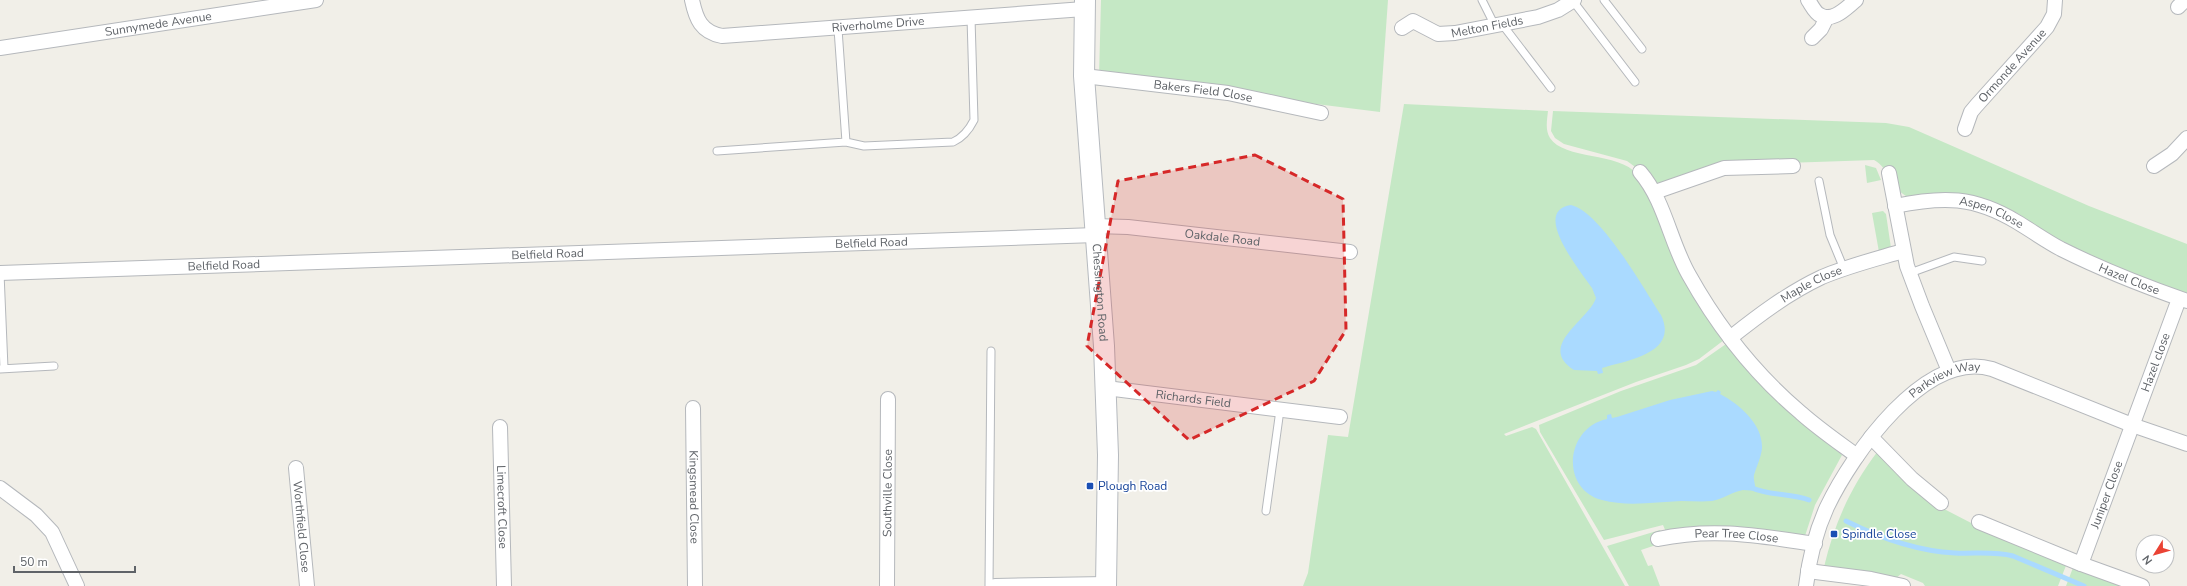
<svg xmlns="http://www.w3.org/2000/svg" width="2187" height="586" viewBox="0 0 2187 586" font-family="'Nunito Sans',sans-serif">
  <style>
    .green { fill: #c5e8c5 }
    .water { fill: #aadaff }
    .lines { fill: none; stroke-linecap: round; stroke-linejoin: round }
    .stream { stroke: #aadaff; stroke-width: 5 }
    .service-casing { stroke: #b5b8bc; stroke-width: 9 }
    .minor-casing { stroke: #b5b8bc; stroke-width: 16 }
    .secondary-casing { stroke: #b6babf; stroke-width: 22 }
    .service { stroke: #fff; stroke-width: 7 }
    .minor { stroke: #fff; stroke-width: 14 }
    .secondary { stroke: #fff; stroke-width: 20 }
    .marked { fill: #d62828; fill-opacity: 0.2; stroke: #d62828; stroke-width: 3; stroke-dasharray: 8 5; stroke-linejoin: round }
    .transit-dot { fill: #1a4fb4; stroke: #fff; stroke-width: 1.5 }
    .labels { text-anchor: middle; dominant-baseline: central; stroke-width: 3.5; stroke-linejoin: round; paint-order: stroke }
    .street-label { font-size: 12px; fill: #5f6368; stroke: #fff }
    .transit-label { font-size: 12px; fill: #164399; stroke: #fff; text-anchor: start }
  </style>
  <rect width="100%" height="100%" fill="#f1efe8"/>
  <path class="green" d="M1101,0H1388L1380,112L1099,77Z
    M1404,104L1548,111C1547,120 1545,130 1550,138C1564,160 1619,152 1637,174L1724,340L1699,359L1686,365L1636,382L1504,434L1506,436L1532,427L1536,429L1625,586H1303L1308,573L1328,435L1348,437Z
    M1553,111L1886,123L1909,127L2089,206L2187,244V296L2094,260L2044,232L2019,214L2005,207L1971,198L1906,196C1892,188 1888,167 1874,160L1760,164L1657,183L1627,161L1564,144L1555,138L1551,131Z
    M1865,165L1876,168L1881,180L1867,183Z
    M1883,211L1886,214L1891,248L1879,252L1872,213Z
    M1726,344L1780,404L1842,455L1815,505L1805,536C1755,526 1716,523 1666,532L1663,525L1604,540L1540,432L1539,425L1621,391L1696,365Z
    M1878,451L1946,510L1977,526L2067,563L2058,586H1925L1923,583L1901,574L1895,579L1824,567C1834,524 1851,486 1878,451Z
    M1660,530L1662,533L1659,544L1641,550L1648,566L1652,565L1660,586H1629L1607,546Z
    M2074,565L2129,586H2066Z"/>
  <path class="water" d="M1571,205C1601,212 1643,288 1661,315C1679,353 1629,360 1602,368L1603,373L1598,374L1597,371L1574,370C1536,346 1589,320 1596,298L1592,288C1582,273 1530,211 1571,205Z
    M1718,390L1721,392L1720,394C1739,404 1763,424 1762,448C1761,458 1757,465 1754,475C1753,480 1756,485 1755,490C1751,491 1747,490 1743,490C1732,492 1723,499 1712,501C1702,502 1691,501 1681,501C1656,502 1627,507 1602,500C1560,489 1565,428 1607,419V415L1611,414L1612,418L1617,417L1670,400L1712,391L1716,392Z"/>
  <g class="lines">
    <path class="stream" d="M1750,487C1768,496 1790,493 1809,500
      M1846,521C1880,538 1916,551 1955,553C1974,554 1994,551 2013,556L2084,586"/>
    <defs>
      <path id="service" d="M1482,0L1495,26
        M1604,0L1642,49
        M1573,1L1635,82
        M1502,24L1551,88
        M838,29L846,142
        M717,151L846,142L864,146L953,142C962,138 969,130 974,120L971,18
        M1819,181L1830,235L1844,269
        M0,273L4,368
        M1910,273L1954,257L1982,261
        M0,369L54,366
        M1266,511L1280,410
        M989,586L991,351"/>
      <g id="minor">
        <path id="s1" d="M692,0C696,19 701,32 722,36L1084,9"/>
        <path d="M1808,0C1811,4 1815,13 1820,15C1833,23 1847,7 1856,0"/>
        <path d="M2178,7L2185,0"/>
        <path id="s2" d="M1402,28L1413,21L1438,34L1455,33L1538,17L1558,10L1574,0"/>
        <path d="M1812,38L1821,29L1827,17"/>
        <path id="s3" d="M0,48L316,0"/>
        <path id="s4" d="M1084,76L1228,93L1321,113"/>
        <path id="s5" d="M1965,129L1971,112L1976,106L2047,27L2054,14L2055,0"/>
        <path d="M2154,166L2172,154L2187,138"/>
        <path d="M1640,172C1665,201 1670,242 1689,275C1718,327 1756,375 1801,413C1819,429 1838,442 1857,456"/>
        <path d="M1889,173L1907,266L1922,306L1949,371"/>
        <path d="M1655,192L1724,168L1793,166"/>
        <path id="s6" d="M1895,206C1943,196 1974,196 2017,222C2032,231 2046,241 2061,249C2101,269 2144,286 2187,301"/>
        <path id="s7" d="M1095,226L1128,227L1350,252"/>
        <path id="s8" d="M0,273L1096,235"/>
        <path id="s9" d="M1730,338C1759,315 1788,293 1822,277C1848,266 1876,259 1903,251"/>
        <path id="s10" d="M1106,388L1340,417"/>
        <path id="s11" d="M693,408L695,586"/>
        <path id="s12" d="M500,427L504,586"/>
        <path d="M1871,437L1912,479L1941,503"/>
        <path id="s13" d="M296,468L307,586"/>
        <path d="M0,488L36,515L52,532L77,586"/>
        <path d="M1979,522L2081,564L2142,586"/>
        <path id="s14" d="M1658,539C1714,527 1760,536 1815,544"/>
        <path id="s15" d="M2081,564L2179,299"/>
        <path d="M1808,571L1871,579L1903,586"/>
        <path id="s16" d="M887,586L888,399"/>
        <path d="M995,586L1106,584"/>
        <path id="s17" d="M1806,586C1809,560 1816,531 1827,507C1852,455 1925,349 1992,369L2132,425L2187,444"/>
      </g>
      <g id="secondary">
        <path id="s18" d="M1085,0L1084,76L1104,346L1108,455L1106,586"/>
      </g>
    </defs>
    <use href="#service" class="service-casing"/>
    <use href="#minor" class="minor-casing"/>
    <use href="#secondary" class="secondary-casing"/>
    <use href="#service" class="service"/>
    <use href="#minor" class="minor"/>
    <use href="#secondary" class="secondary"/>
  </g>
  <path class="marked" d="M1255,155L1343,199L1346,330L1314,381L1189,440L1087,346L1118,181Z"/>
  <g class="transit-dot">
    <rect x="1086" y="482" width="8" height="8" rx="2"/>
    <rect x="1830" y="530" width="8" height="8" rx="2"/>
  </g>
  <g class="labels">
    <g class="street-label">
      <text stroke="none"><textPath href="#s3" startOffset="160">Sunnymede Avenue</textPath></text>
      <text stroke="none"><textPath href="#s1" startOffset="207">Riverholme Drive</textPath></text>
      <text stroke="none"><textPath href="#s2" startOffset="91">Melton Fields</textPath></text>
      <text stroke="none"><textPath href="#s5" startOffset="80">Ormonde Avenue</textPath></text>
      <text stroke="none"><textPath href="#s4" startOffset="120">Bakers Field Close</textPath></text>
      <text stroke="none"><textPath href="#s6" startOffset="99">Aspen Close</textPath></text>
      <text stroke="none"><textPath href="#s7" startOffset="128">Oakdale Road</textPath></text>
      <text stroke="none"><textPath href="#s8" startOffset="872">Belfield Road</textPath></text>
      <text stroke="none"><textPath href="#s8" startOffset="548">Belfield Road</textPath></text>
      <text stroke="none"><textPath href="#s8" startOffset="224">Belfield Road</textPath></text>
      <text stroke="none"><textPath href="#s6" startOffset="253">Hazel Close</textPath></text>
      <text stroke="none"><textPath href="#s9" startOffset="98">Maple Close</textPath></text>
      <text stroke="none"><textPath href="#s18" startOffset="293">Chessington Road</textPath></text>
      <text stroke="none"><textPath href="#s15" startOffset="215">Hazel close</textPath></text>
      <text stroke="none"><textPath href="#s17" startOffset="261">Parkview Way</textPath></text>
      <text stroke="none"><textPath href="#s10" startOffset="88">Richards Field</textPath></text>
      <text stroke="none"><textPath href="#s16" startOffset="93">Southville Close</textPath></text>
      <text stroke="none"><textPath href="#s15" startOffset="74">Juniper Close</textPath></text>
      <text stroke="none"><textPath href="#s11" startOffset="89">Kingsmead Close</textPath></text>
      <text stroke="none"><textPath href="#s12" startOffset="80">Limecroft Close</textPath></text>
      <text stroke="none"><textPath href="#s13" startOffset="59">Worthfield Close</textPath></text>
      <text stroke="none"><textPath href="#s14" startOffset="79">Pear Tree Close</textPath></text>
    </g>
    <g class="transit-label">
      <text x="1098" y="486">Plough Road</text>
      <text x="1842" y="534">Spindle Close</text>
    </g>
  </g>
  <g transform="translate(2155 554) rotate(233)"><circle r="19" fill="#ffffff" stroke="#bfc1c3"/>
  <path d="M0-3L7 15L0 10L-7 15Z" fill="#ea4335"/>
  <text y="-6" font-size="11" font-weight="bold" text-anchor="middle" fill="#5f6368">N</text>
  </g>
  <path d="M14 566v6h121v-6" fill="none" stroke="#5f6368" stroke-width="2"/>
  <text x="20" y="566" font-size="12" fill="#5f6368" stroke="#ffffff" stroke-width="3" paint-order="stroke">50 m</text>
</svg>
